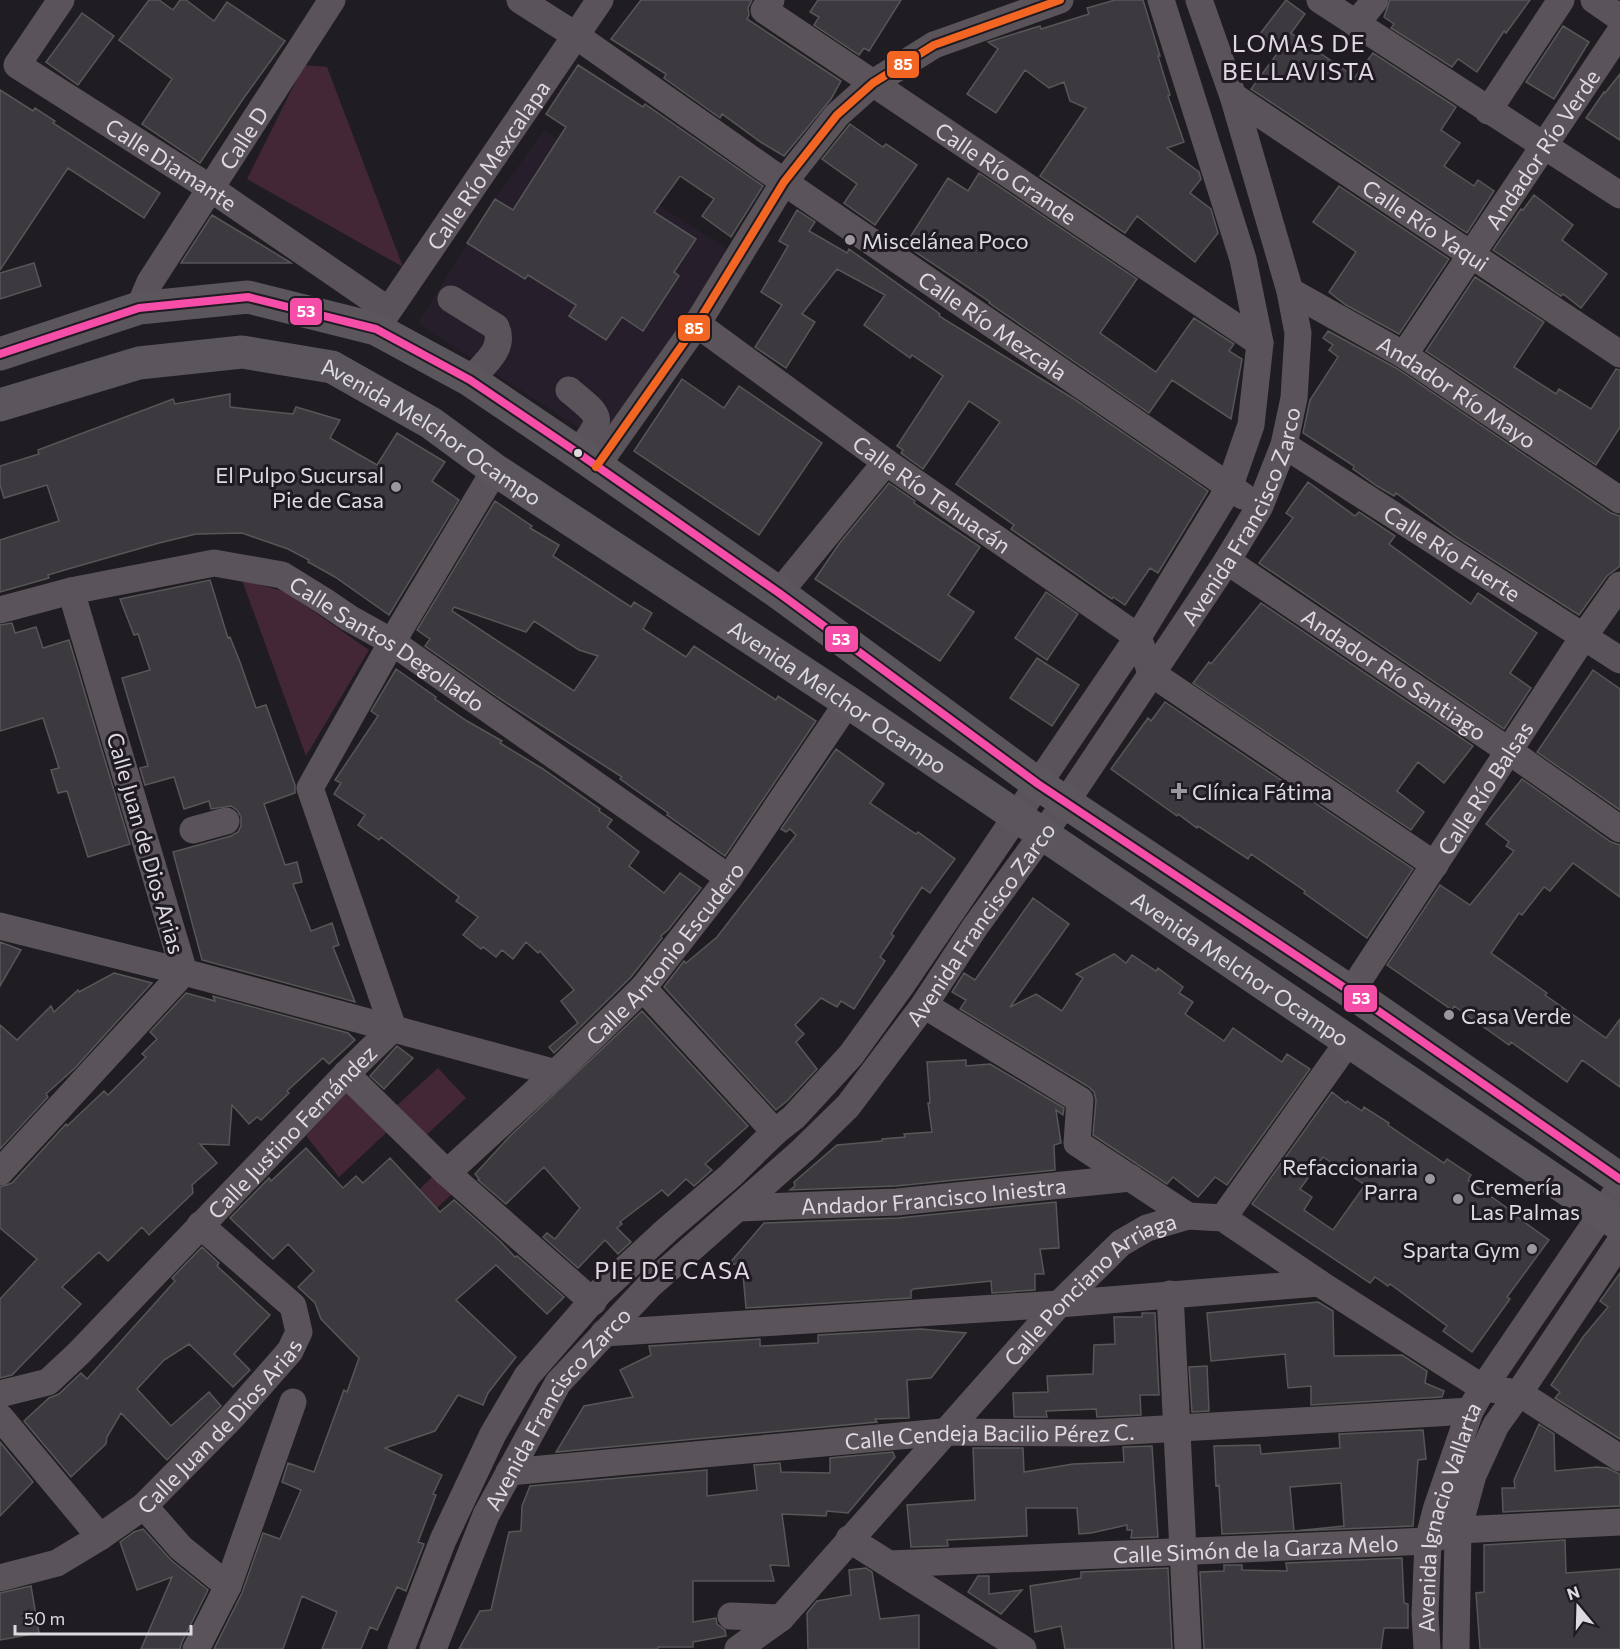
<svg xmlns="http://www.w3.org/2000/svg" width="1620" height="1649" viewBox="0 0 1620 1649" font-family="Commissioner,sans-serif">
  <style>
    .built { fill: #261f2b }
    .green { fill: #442735 }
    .building { fill: #3c3a3e; stroke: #575659; stroke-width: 1.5; fill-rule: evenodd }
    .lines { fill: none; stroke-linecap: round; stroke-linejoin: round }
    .minor { stroke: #5a545a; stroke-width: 27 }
    .major { stroke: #5b555c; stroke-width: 33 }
    .bus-1-casing { stroke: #201b23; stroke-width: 12 }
    .bus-2-casing { stroke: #201b23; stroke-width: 12 }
    .bus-1 { stroke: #f54da8; stroke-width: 8 }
    .bus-2 { stroke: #f26522; stroke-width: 8 }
    .poi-dot { fill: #9b989d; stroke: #201b23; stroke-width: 2 }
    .bus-dot { fill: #dedbe0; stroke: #201b23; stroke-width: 2 }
    .labels { text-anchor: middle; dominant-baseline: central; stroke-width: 6; stroke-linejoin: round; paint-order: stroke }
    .street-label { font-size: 22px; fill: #dedbe0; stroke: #201b23 }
    .poi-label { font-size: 22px; fill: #dedbe0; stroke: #201b23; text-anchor: start }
    .neighbourhood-label { font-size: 24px; letter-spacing: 1.5px; fill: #e1dae5; stroke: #201b23 }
    .line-badge { stroke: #201b23; stroke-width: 2 }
    .badge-label { font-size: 16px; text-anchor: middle; font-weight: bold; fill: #fff }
  </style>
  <rect width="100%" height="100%" fill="#1f1d21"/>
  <path class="built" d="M544,130L731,252L603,444L418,323L495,199Z"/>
  <path class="green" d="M304,65L327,67L403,267L247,179Z
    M242,580L286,592L369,650L306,756Z
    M438,1068L466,1098L423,1138L394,1108Z
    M350,1089L387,1132L339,1177L306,1136Z
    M437,1172L455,1191L421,1223L403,1206Z"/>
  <path class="building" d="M149,0H159L173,10L180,0H186L214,21L227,2L285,41L243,99L200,163L142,124L172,79L119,40Z
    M641,0H752L748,8L749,15L747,19L841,81L831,99L784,156L762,143L722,114L720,118L664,78L666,74L611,39Z
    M818,0H901L869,51L864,48L859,55L814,25L819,17L810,12Z
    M1115,0H1143L1160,56H1158L1170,95L1168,96L1184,142L1167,148L1199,172L1201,179L1190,193L1211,209L1218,233L1195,262L1137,216L1125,233L1040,176L1086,108L1070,101L1064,82L1049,88L1025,70L996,113L967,94L998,49L988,42L1040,26L1041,29L1089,14L1087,8Z
    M1286,0L1305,14L1291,33L1355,77L1373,53L1456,107L1441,130L1460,143L1444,166L1474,186L1478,180L1494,191L1467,233L1251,89L1279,51L1260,34Z
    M1390,0H1530L1506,33L1504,31L1477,72L1458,59L1452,67L1391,28L1394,24L1384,17Z
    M82,13L114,36L78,85L46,62Z
    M1563,26L1589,42L1554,99L1526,82Z
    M578,65L643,107L645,104L763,186L731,237L702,216L714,199L680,176L654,212L696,239L674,272L679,276L643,331L622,317L606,340L569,316L576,305L528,275L525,279L467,243L495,199L513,210L566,127L546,114Z
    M1620,74V140L1586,118L1604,92L1605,93Z
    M0,90L33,111L35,108L55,121L53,123L160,193L144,218L68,168L0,270Z
    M850,124L883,147L886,144L917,165L875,225L844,203L857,184L822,159Z
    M979,173L1137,279L1100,333L1156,372L1194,318L1234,344L1229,351L1242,359L1231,419L1172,380L1149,413L989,303L990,302L905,245L948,178L968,191Z
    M1339,186L1449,259L1399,334L1346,305L1329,292L1356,252L1313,222Z
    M1534,195L1573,225L1562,240L1607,274L1581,308L1563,294L1561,296L1493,250L1521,209L1523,210Z
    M797,210L815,222L809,231L847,253L849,249L940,314L939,316L1074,399L1208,491L1158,573L1150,568L1125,605L1113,597L1112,599L1011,529L1014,525L956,484L1000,422L969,401L923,469L901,453L903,450L897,446L943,376L912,355L910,358L864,325L885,295L837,269L802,314L815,322L786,368L755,347L782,305L761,292L788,246L779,241Z
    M212,215L288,261L291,263H181Z
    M34,263L41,286L0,299V273Z
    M1475,277L1544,322L1514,367L1556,394L1559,389L1591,409L1616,369L1620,370V427L1596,465L1426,351Z
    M1328,331L1396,368L1611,513L1620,516V566L1607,576L1579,615L1455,536L1396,493L1394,496L1377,486L1353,469L1354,466L1303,433L1310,400L1338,357L1329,350L1333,345L1323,338Z
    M682,379L724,408L739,386L822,443L759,535L634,451Z
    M230,394V407L293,414L296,407L340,420L330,438L377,465L397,433L445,462L432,481L459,500L389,615L335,577L308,562L309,560L288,549L242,533L196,534L159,543L68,569L48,575L49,578L0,592V540L59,521L47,485L4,498L0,485V466L39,454L38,450L173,399L175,404Z
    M1308,482L1355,516L1359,512L1395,536L1389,544L1471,604L1478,593L1537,633L1510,673L1531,688L1504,729L1259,563L1293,518L1286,513Z
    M889,483L915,501L914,503L980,547L948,595L974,612L940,661L815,579L839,544Z
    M495,501L532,526L530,528L559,545L553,556L631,607L634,602L652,613L643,629L686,657L694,646L776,700L778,696L816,721L725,856L667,815L668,813L620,779L622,777L499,698L425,646L430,639L417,630ZM454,607L526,632L534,621L579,650L598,656L574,691L452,611Z
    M210,580L228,638L230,637L240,662L256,708L266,705L295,785V793L264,804L285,865L297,862L302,882L293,884L311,931L332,923L339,945L333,947L355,1002L202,960L173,852L231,836L238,832L241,826V817L237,810L231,806L211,809L209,801L184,809L174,777L145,785L140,768L148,766L122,678L150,670L138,634L134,635L120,599Z
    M1046,592L1078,614L1047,660L1015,638Z
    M1261,603L1473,746L1444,783L1418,762L1397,791L1424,812L1411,830L1193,683L1209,662L1211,664Z
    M12,623L15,633L36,627L43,648L69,640L130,844L88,857L67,791L58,793L51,770L59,768L43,718L0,731V625Z
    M1037,658L1079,685L1052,726L1010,698Z
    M396,669L436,697L435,699L467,721L502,741L500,743L543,769L600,809L599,811L612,820L607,827L639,852L629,866L664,893L680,873L701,888L668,930L661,936L662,938L631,977L554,1053L549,1047L578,1023L561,1001L574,990L540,951L538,953L526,942L513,959L502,950L496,957L483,947L481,949L463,935L478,917L456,901L459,897L381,837L379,840L358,825L365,815L334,794L341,783L335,780L378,716L371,711Z
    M1593,670L1620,689V810L1537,752Z
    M1165,702L1413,869L1367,938L1304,893L1305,891L1251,854L1248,859L1198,826L1197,828L1178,814L1177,816L1111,769L1148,718L1151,721Z
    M836,749L884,784L870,803L916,834L918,832L955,859L930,893L922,887L891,934L894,936L880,957L885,961L854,1009L841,1001L837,1007L821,998L795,1025L804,1034L796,1042L817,1069L787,1101L776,1110L664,987L684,961L686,963L717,937L796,835L790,829L786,832L781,829Z
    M1522,779L1611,842L1620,845V897L1573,863L1550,891L1544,887L1522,915L1519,913L1491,953L1547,993L1545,995L1606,1038L1620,1019V1087L1582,1060L1567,1082L1511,1042L1509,1045L1454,1006L1452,1010L1387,965L1440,885L1470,905L1514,851L1506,846L1509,842L1486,824Z
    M1033,898L1069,924L1010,1007L1036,994L1062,1011L1083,978L1076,974L1114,954L1126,963L1132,955L1156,971L1158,968L1183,987L1179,993L1193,1002L1185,1014L1224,1041L1233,1028L1282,1062L1287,1054L1310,1069L1227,1185L1215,1177L1198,1197L1173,1177L1167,1184L1093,1135L1096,1100L1094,1092L1089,1087L960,1009L966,1000L952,992L964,973L975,980Z
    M0,942L21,950L0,986Z
    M114,973L152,983L75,1068L46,1094L48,1097L0,1149V1025L17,1040L51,1006L54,1012L78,990L79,992Z
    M186,993L215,1001L213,996L348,1033L355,1040L329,1064L323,1058L287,1091L289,1093L261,1120L257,1117L249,1124L232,1105L229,1145L200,1144L217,1163L192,1185L193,1193L149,1235L142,1227L108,1261L99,1252L62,1287L81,1304L12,1375L0,1378V1299L37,1259L0,1228V1187L12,1183L66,1124L67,1126L104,1091L108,1095L146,1057L142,1054L157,1039L150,1032Z
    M642,1011L748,1126L705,1164L712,1170L694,1186L686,1179L668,1196L662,1190L620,1222L622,1224L617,1228L631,1242L618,1254L605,1240L578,1268L543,1237L547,1233L555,1239L580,1208L544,1167L506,1204L478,1180L479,1179L475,1174L510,1136Z
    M397,1046L413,1058L384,1089L370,1076Z
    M966,1060V1066L990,1064L1064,1108L1063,1115L1056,1110L1061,1143L1054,1145L1055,1170L896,1186L790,1190L795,1186L794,1182L837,1145L882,1141V1139L905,1137L904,1134L932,1132L928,1103H930L927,1062Z
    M1332,1092L1346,1103L1347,1101L1362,1111L1364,1107L1389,1123L1388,1125L1444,1163L1447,1159L1471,1175L1468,1180L1517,1215L1516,1216L1549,1240L1507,1297L1510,1299L1472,1352L1443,1331L1447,1326L1390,1284L1388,1286L1375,1277L1370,1283L1252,1204ZM1323,1157L1365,1185L1333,1230L1304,1210L1312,1197L1300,1189Z
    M306,1148L343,1188L356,1176L363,1183L390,1158L440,1212L454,1200L501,1242L515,1257L517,1256L564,1297L547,1314L496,1265L456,1300L516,1357L488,1393L483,1405L458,1395L435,1431L385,1448L442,1475L433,1494L436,1495L418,1542L424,1544L406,1591L397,1587L377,1630L370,1627L361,1649H322L337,1612L302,1596L283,1649H214L242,1593L263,1533L280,1539L301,1490L282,1482L288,1463L314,1472L344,1390L347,1392L359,1358L321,1319L315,1303L298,1287L314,1271L288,1244L273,1259L230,1218L269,1178L271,1181Z
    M1056,1202L1059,1248L1040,1249L1044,1274H1035V1290L992,1293L991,1281L913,1289L911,1291V1298L746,1308L742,1263L728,1265L764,1223L898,1218Z
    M202,1247L219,1263L217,1266L270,1315L234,1354L250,1370L233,1387L189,1344L164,1360L137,1389L171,1426L209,1392L221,1406L167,1460L121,1413L107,1437L106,1444L71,1477L24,1421L49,1398L59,1394L81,1373L87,1379L175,1281L172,1278Z
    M1620,1273V1439L1555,1398L1560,1392L1551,1385L1583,1337L1608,1307L1600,1301Z
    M1318,1302L1333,1311L1334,1356L1402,1355L1427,1371L1425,1383L1444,1391L1442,1397L1311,1405V1386L1288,1388L1285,1354L1211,1361L1207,1313Z
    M1142,1313H1155L1159,1395H1140L1141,1415L1097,1417L1096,1409L1046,1411L1047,1417H1014L1013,1393L1048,1392L1047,1376L1093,1374L1094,1345L1115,1344L1114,1317H1142Z
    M921,1329L966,1333L931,1378L907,1380L909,1418L875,1419L877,1422L556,1452L584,1406L633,1397L620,1370L651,1355L649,1346L760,1339V1346L818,1343V1335Z
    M1207,1366L1209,1411L1192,1412L1189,1367Z
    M1539,1424L1554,1434L1555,1471L1597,1467L1607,1468L1620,1474V1506L1503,1512L1502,1488H1515L1514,1480Z
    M1423,1430L1426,1459L1418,1460L1413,1526L1222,1534L1219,1485L1216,1486L1214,1446L1260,1445L1261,1454L1340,1448L1339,1434ZM1341,1483L1344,1526L1294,1531L1290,1487Z
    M0,1442L33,1482L0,1516Z
    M1152,1446L1158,1537L1131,1538L1132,1530H1127V1525L1091,1533L1079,1534L1077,1508H1026L1027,1536L947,1540L948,1546L911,1547L907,1505L975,1500L973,1448H1023L1024,1472L1073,1464L1124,1462L1123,1447Z
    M893,1452L895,1457L848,1513L827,1511L826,1516L782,1514L789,1566L770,1565L774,1581H693V1622L716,1618L717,1624L725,1630L726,1636L693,1642V1647H658V1649H459L480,1611L491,1610L509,1532L521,1531L522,1506L530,1486L707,1470V1496L757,1490L754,1465L780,1463L781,1472L830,1473V1458Z
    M143,1529L171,1560L208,1590L182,1642L180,1649H141L172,1577L137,1590L120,1542L134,1532Z
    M1565,1540L1566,1573L1620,1569V1649H1480L1476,1593L1484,1592V1545Z
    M1402,1558L1404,1603L1408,1604V1628H1384L1381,1649H1204L1200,1572L1224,1571V1565H1242V1570L1287,1571L1286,1563Z
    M866,1568L872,1572L880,1619L919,1615V1649H808L807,1613L817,1601L851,1595L849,1570Z
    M1168,1568L1172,1649H1065L1061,1626L1035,1632L1030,1586L1081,1578V1572Z
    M978,1576H989V1594L1022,1590L1001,1614L968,1592Z
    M31,1586L39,1633L0,1640V1593Z"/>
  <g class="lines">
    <g class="minor">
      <path id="s1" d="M61,0L17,65L210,188L388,310"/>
      <path id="s2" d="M520,0L575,35L784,182L1243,496"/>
      <path id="s3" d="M771,0L764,10L1260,343"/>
      <path d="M1320,0L1620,195"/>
      <path d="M1594,0L1620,18"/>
      <path d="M1356,24L1375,0"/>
      <path id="s4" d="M1233,96L1620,354"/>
      <path d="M1488,111L1561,0"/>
      <path id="s5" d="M1290,291L1404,355L1620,500"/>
      <path d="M451,299L496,327C506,349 483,365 470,380"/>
      <path id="s6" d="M139,308L150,282L332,0"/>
      <path id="s7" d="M697,324L886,462L1138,637L1151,673L1435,865"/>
      <path id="s8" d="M378,326L600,0"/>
      <path id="s9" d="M1404,355L1620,32"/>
      <path d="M569,390C604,419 604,417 578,453"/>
      <path id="s10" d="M1284,445L1620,660"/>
      <path d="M596,467L697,324L784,182L837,115L873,83L934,45L1060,0"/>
      <path id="s11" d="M1227,561L1509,751L1620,829"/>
      <path d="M779,593L886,462"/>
      <path id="s12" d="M0,610L71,591L214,563L282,575L324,601L349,618L392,642L729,878"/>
      <path d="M193,830L226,821"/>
      <path d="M0,926L184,972L556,1073"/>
      <path d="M643,988L775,1132"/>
      <path id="s13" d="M1351,992L1584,636L1620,585"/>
      <path d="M924,1005L1080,1100L1077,1143L1188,1216"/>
      <path d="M346,1074L447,1173L593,1302"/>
      <path d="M0,1172L184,972L71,591"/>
      <path id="s14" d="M447,1173L556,1073L643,988L729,878L848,702"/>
      <path id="s15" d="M738,1208L897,1202L1131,1178"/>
      <path d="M1223,1218L1348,1042"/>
      <path d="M1170,1294L1188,1649"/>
      <path d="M604,1333L1059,1304L1319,1283"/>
      <path id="s16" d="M0,1394L48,1382L79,1353L346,1074L393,1028L310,788L392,642L495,470"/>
      <path d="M0,1417L100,1537"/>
      <path id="s17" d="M509,1472L943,1432L1095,1433L1470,1411"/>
      <path d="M144,1506L181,1548L228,1586"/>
      <path d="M849,1539L1023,1649"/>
      <path id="s18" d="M890,1564L1428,1541L1458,1530L1620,1522"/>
      <path id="s19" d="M0,1578L57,1563L100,1537L144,1506L232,1417L290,1351L299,1332L293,1306L200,1225"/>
      <path d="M731,1616L781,1618"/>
      <path d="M196,1649L228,1586L293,1402"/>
      <path d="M401,1649L443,1540L493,1434L527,1376L600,1292L667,1230L730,1176L775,1132L794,1117L851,1055L903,983L1138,637L1229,488L1251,425L1260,343L1243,259L1161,0"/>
      <path id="s20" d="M433,1649L486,1515L558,1383L649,1286L803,1150L848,1106L924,1005L975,927L1066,802L1227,561L1260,506L1284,445L1294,398L1298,333L1290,291L1233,96L1199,0"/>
      <path id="s21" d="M738,1649L781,1618L1059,1304L1121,1243L1147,1228L1188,1216L1223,1218L1319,1283L1483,1388L1519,1393L1620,1458"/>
      <path id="s22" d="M1427,1649L1425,1614L1428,1541L1436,1510L1470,1411L1483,1388L1620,1187"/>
      <path d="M1456,1649L1458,1530L1473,1475L1496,1425L1519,1393L1620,1242"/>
    </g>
    <g class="major">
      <path d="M0,354L139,308L248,297L376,329L470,380L578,453L779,593L1038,784L1351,992L1620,1179"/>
      <path id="s23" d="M0,405L139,363L242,352L332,367L431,423L495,470L848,702L1620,1225"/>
    </g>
    <defs>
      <path id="bus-1" d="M0,354L139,308L248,297L376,329L470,380L578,453L779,593L1038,784L1351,992L1620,1179"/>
      <path id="bus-2" d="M596,467L697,324L784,182L837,115L873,83L934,45L1060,0"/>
    </defs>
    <use href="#bus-1" class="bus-1-casing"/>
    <use href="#bus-2" class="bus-2-casing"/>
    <use href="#bus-1" class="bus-1"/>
    <use href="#bus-2" class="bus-2"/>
  </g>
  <g class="poi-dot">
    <circle cx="850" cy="240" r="6"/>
    <circle cx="396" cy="487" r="6"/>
    <path d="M1176 782h6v6h6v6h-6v6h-6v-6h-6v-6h6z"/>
    <circle cx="1449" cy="1015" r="6"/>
    <circle cx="1430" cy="1179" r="6"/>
    <circle cx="1458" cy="1199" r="6"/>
    <circle cx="1532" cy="1249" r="6"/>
  </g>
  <circle class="bus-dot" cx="578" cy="453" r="5"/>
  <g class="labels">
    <g class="street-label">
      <text stroke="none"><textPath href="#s6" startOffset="200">Calle D</textPath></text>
      <text stroke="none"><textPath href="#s9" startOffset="248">Andador Río Verde</textPath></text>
      <text stroke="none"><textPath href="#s1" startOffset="262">Calle Diamante</textPath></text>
      <text stroke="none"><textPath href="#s8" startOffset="195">Calle Río Mexcalapa</textPath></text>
      <text stroke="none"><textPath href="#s3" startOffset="304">Calle Río Grande</textPath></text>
      <text stroke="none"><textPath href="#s4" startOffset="232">Calle Río Yaqui</textPath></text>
      <text stroke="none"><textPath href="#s2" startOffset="574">Calle Río Mezcala</textPath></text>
      <text stroke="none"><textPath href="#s5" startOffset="195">Andador Río Mayo</textPath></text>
      <text stroke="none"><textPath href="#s23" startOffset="458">Avenida Melchor Ocampo</textPath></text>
      <text stroke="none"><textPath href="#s7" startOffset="290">Calle Río Tehuacán</textPath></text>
      <text stroke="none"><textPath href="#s20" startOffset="1407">Avenida Francisco Zarco</textPath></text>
      <text stroke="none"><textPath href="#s10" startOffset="200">Calle Río Fuerte</textPath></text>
      <text stroke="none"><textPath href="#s12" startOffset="414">Calle Santos Degollado</textPath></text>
      <text stroke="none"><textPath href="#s11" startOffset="202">Andador Río Santiago</textPath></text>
      <text stroke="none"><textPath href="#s23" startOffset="944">Avenida Melchor Ocampo</textPath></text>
      <text stroke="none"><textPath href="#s13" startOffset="244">Calle Río Balsas</textPath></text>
      <text transform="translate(146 843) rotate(74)">Calle Juan de Dios Arias</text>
      <text stroke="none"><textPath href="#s20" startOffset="921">Avenida Francisco Zarco</textPath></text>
      <text stroke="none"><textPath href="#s14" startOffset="310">Calle Antonio Escudero</textPath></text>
      <text stroke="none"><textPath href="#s23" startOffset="1430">Avenida Melchor Ocampo</textPath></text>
      <text stroke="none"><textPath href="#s16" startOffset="399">Calle Justino Fernández</textPath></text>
      <text stroke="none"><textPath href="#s15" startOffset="196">Andador Francisco Iniestra</textPath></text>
      <text stroke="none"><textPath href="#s21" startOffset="507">Calle Ponciano Arriaga</textPath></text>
      <text stroke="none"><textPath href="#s20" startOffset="273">Avenida Francisco Zarco</textPath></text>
      <text stroke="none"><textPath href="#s19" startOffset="273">Calle Juan de Dios Arias</textPath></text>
      <text stroke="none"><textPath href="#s17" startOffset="482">Calle Cendeja Bacilio Pérez C.</textPath></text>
      <text stroke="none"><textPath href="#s22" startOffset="135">Avenida Ignacio Vallarta</textPath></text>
      <text stroke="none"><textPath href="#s18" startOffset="366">Calle Simón de la Garza Melo</textPath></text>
    </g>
    <g class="poi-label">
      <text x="862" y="240">Miscelánea Poco</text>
      <text x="384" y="474" text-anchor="end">El Pulpo Sucursal<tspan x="384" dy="25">Pie de Casa</tspan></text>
      <text x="1192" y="791">Clínica Fátima</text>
      <text x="1461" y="1015">Casa Verde</text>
      <text x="1418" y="1166" text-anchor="end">Refaccionaria<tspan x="1418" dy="25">Parra</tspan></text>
      <text x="1470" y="1186">Cremería<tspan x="1470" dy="25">Las Palmas</tspan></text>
      <text x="1520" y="1249" text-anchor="end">Sparta Gym</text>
    </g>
    <g class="neighbourhood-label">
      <text x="1299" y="42">LOMAS DE<tspan x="1299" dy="28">BELLAVISTA</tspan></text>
      <text x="673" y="1269">PIE DE CASA</text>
    </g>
  </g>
  <g class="line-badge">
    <rect x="886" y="50" width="34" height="29" rx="6" fill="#f26522"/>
    <rect x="289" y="297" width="34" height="29" rx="6" fill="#f54da8"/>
    <rect x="677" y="314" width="34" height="28" rx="6" fill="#f26522"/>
    <rect x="824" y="625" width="35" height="28" rx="6" fill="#f54da8"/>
    <rect x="1343" y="984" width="35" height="29" rx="6" fill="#f54da8"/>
  </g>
  <g class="badge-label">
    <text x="903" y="70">85</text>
    <text x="306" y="317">53</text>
    <text x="694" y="334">85</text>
    <text x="841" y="645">53</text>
    <text x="1361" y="1004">53</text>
  </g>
  <g transform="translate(1578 1607) rotate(341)" stroke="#201b23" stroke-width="4.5" paint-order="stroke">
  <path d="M0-4.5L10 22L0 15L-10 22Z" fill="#dedbe0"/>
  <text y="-9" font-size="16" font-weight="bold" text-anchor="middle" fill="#dedbe0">N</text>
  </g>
  <path d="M15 1625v9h176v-9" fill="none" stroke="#dedbe0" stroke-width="3"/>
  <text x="24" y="1625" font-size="18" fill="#dedbe0" stroke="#201b23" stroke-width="4.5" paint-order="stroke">50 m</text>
</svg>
